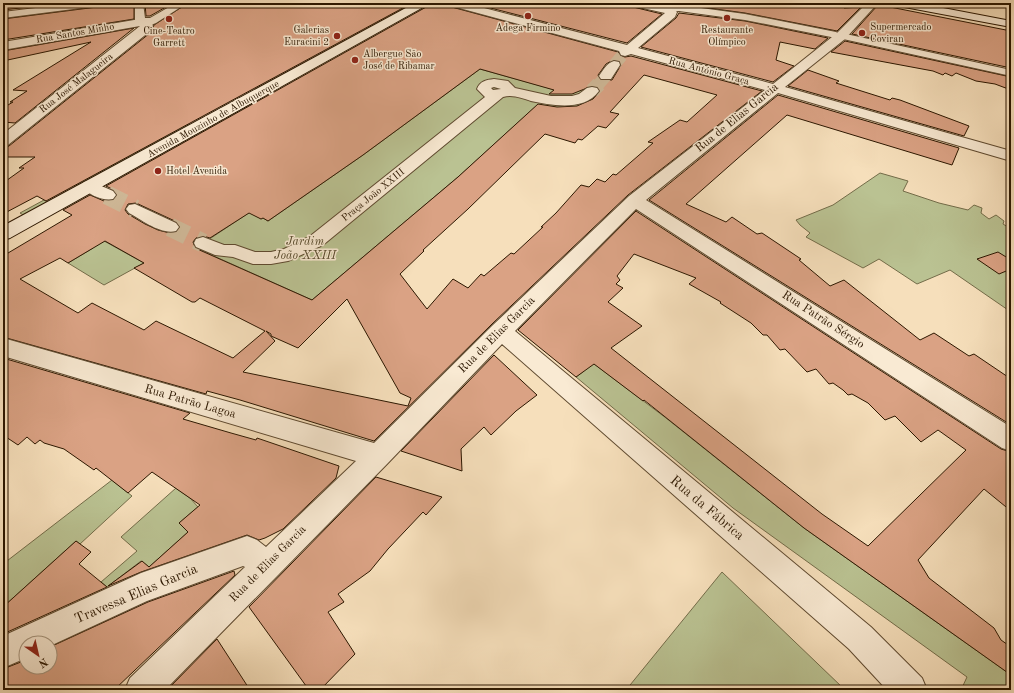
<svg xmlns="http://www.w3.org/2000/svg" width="1014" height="693" viewBox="0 0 1014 693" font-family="'Old Standard TT',serif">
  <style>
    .green { fill: #bac292; stroke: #736c49 }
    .building { fill: #daa284; stroke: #2c1700; fill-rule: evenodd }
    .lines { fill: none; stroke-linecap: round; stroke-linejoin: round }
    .minor-tunnel-far2 { stroke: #ceb796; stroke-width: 12; stroke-dasharray: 12 6; stroke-linecap: butt }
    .minor-tunnel-far1 { stroke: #ceb796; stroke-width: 15; stroke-dasharray: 15 8; stroke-linecap: butt }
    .minor-tunnel { stroke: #ceb796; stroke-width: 19; stroke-dasharray: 19 10; stroke-linecap: butt }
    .pedestrian-casing { stroke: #5e492f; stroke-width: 2 }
    .minor-casing { stroke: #5e492f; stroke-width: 2 }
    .secondary-casing { stroke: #2c1700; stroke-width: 2 }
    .pedestrian { fill: #f9ead3; fill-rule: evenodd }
    .minor { fill: #f9ead3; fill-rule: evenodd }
    .secondary { fill: #f9ead3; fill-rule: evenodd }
    .poi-dot { fill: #8f2418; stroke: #f9ead3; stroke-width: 1.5 }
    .labels { text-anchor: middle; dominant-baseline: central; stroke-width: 3; stroke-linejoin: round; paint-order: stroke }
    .far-poi-label { font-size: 10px; fill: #2c1700; stroke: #f9ead3; text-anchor: start }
    .far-street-label { font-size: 10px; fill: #2c1700; stroke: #f9ead3 }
    .street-label { font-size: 12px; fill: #2c1700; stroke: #f9ead3 }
    .park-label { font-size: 12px; font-style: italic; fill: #574a2c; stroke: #f9ead3 }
    .near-street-label { font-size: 14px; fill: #2c1700; stroke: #f9ead3 }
  </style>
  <rect width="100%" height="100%" fill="#f6dfbb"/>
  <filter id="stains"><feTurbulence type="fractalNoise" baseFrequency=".005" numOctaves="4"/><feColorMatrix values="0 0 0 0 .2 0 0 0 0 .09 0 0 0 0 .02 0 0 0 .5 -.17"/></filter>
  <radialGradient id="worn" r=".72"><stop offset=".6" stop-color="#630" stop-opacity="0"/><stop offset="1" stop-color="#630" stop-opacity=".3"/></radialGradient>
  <path class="green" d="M480,69L552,89L560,83L598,93L572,118L535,107L458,177L312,300L196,248L250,212L261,219L263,218L268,221L363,155Z
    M186,124L191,126L25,216L20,213L44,200L48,202L76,187L73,185Z
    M880,173L908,181L903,191L939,203L968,210L974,205L982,208L981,213L989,219L996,215L1004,221L1003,224L1011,229V312L950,270L917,284L879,259L863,268L806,237L810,233L800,225L796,220L833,205Z
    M66,220L144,263L104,285L68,263L93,248Z
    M577,351L666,418L804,528L1011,675V690H961L967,677L733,508L576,377L584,371Z
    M112,480L132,496L80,544L76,541L3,607V564Z
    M176,488L190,498L198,507L179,523L188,532L149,567L141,561L107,587L101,582L137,551L121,537Z
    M722,572L842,687L840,690H626Z"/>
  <path class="building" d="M3,3H64L3,10Z
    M110,3H134V19L3,40V19L97,7L102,4Z
    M145,3H173L150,16H146Z
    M188,3H412L46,201L37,196L3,214V183L24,168H19L35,157H3V148L9,146L150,33L154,25Z
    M429,3H446L448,6L618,52L621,56L625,57L631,56L762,91L628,195L492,324L374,441L240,400L207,391L206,394L3,337V256L72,215L63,210L90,195L104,201L114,200L117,194L114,190L106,186L428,6ZM613,60L619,61L621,65L612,80H600L598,75L601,71L606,64ZM480,69L554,90L549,94H572L592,86L597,87L600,91L593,99L577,106L557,107L538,104L458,177L312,300L195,248L193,242L196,238L203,236L210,238L249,213L261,219L263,218L268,221L363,155ZM644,75L717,95L687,122L680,120L648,142L653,143L616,175L613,174L605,182L597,179L589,187L581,185L556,213L541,227H543L514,254L511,253L484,276L481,274L468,288L453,279L427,309L400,274L424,251L423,250L468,209L545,134L575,143L578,139L582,140L598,126L606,128L619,114L610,112ZM136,203L177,222L180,228L176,232L170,233L158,230L145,224L128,214L125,210L128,204ZM105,241L144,263L134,268L192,302H195L200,298L265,331L233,358L156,321L144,330L92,303L78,313L20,279L60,258L68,263ZM347,299L400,393L411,398L408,406L243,372L275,341L266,331L271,334V336L298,348Z
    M471,3H627L629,6L662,14L627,43Z
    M663,3H847L844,8L861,7L837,31L745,13L679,4H668Z
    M877,6H885L1011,31V68L852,34Z
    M679,13L745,21L828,38L815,49L780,42L776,60L794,66L773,82L641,47L676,18Z
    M134,28L15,123L3,122V108L13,102H10L27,91L13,90L91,42L3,61V51Z
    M845,41L1011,77V90L995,84L976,81L956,73L952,76L945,73L943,75L933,71L831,52Z
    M808,70L839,81L836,83L890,100L892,98L900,100L969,126L964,136L788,86Z
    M778,95L959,148L952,165L787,115L686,204L726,222L732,217L757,234L762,233L801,259L799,260L830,286L844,280L920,340L934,333L969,356L974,354L1011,379V425L649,200Z
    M636,211L1001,449L1011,452V511L984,489L918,560L929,578L994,628L1001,640L1011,647V675L804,528L644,400L643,401L594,364L576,377L518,330ZM634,254L696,278L689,284L721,302L720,303L751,323L763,335H767L780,350L785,349L807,372L816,369L829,384L833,383L843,390L848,395L852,394L868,403L885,420L895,416L921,442L938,430L966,450L868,546L822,514L611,348L642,326L608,302L623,288L616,284L620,280L617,276Z
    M998,252L1011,260V269L999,274L977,259Z
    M494,355L537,395L516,411L491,435L484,427L461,449L462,471L401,451Z
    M3,358L190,413L183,419L231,433L256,440L257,438L339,466L336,478L283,529L265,538L259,540L247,535L141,572L108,586L142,561L149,567L188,532L179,523L200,505L152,472L128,493L96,468L94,470L64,449L44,443L40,440L35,444L27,437L18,445L3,435Z
    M376,477L442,497L426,515L423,512L388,549L370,571L338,594L344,602L328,612L355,654L320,690H309L249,607Z
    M76,541L91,552L79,564L107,587L3,634V607Z
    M234,571L235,575L114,690H3V669L26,660V667H50V647L148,602Z
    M217,639L250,690H167Z"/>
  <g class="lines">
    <path class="minor-tunnel-far2" d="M614,65L625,52
      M598,85L606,76"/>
    <path class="minor-tunnel-far1" d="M592,91L599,84"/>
    <path class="minor-tunnel" d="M107,195L135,209
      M170,227L203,243"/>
    <defs>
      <path id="pedestrian" d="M76,3H101L97,6L3,18V12Z
        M135,3H143L145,18H150L176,3H187L156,23L146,27L135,20Z
        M679,5L745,14L836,32L841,35L836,38L745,20L679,11L668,12L663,9L668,6Z
        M846,34L1011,70V76L843,39L841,37L843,35Z"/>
      <path id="minor" d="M447,3H465L627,45L665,13L629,5L628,3C642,3 667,0 677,12L675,17L638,48L773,84L837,33L867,3H878L845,39L785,87L1011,151V161L778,93L646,200L1011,427V451L1002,448L636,209L515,331L871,627L922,678L927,690H887L849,649L502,344L387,464L165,690H125L130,678L245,567L243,566L147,601L50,646V643H26V658L3,668V636L141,573L247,536L257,540L266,547L356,461L3,356V338L374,443L493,325L629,196L765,90L631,54L625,56L621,55L619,51L448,5Z
        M140,19L151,23L153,25L149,32L8,145L3,147V134L140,26L3,50V42Z
        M614,61L619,62L620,65L611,79H601L599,76C603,70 607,63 614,61Z
        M494,79L508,81L515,88L551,96H572L579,94L587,88L592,87L597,88L599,91C584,112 551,105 531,101C522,98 512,94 503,97L323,245L288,261L271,264H253L233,257L215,255L196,247L194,243L196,239L203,237L224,245H235L255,252H271L284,249L309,237L485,97L477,89C480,81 486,80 494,79ZM494,87L501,89L493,90L491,88Z
        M90,181L113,191L116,195L113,199C103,201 88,195 82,186L84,182Z
        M135,204L176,223L179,227L176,231C161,235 142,220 129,213L126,209L129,205Z"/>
      <path id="secondary" d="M415,3H428L427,5L10,238L3,240V226Z
        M894,3H917L1011,21V27L899,6Z"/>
    </defs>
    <use href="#pedestrian" class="pedestrian-casing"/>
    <use href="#minor" class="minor-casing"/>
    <use href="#secondary" class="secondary-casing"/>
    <use href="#pedestrian" class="pedestrian"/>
    <use href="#minor" class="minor"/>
    <use href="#secondary" class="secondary"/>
  </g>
  <g class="poi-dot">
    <circle cx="528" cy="16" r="4"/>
    <circle cx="727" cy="18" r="4"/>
    <circle cx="169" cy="19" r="4"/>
    <circle cx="862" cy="33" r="4"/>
    <circle cx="337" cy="36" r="4"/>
    <circle cx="355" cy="60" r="4"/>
    <circle cx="158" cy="171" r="4"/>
  </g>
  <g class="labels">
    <g class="far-poi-label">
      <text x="870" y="27">Supermercado<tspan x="870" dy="12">Coviran</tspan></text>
      <text x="528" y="28" text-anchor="middle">Adega Firmino</text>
      <text x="329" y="30" text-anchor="end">Galerias<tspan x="329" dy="12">Euracini 2</tspan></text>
      <text x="727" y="30" text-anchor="middle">Restaurante<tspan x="727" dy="12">Olímpico</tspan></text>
      <text x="169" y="31" text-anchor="middle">Cine-Teatro<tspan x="169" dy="12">Garrett</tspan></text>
      <text x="363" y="54">Albergue São<tspan x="363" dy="12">José de Ribamar</tspan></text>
      <text x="166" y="171">Hotel Avenida</text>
    </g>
    <g class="far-street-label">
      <text transform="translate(75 33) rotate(-10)">Rua Santos Minho</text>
      <text transform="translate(709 71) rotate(15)">Rua António Graça</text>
      <text transform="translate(76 83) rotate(-38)">Rua José Malagueira</text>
      <text transform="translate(213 119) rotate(-29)">Avenida Mouzinho de Albuquerque</text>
      <text transform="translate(373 195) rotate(-39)">Praça João XXIII</text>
    </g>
    <g class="street-label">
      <text transform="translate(737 118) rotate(-39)">Rua de Elias Garcia</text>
      <text transform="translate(823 320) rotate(33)">Rua Patrão Sérgio</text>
      <text transform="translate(497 335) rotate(-45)">Rua de Elias Garcia</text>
      <text transform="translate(190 402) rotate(16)">Rua Patrão Lagoa</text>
      <text transform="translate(268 564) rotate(-45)">Rua de Elias Garcia</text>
    </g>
    <g class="park-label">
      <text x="305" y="242">Jardim<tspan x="305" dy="14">João XXIII</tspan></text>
    </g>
    <g class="near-street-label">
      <text transform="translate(707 508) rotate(40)">Rua da Fábrica</text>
      <text transform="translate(136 594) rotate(-23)">Travessa Elias Garcia</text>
    </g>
  </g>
  <rect width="1014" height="693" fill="none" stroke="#f6dfbb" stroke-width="16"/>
  <rect x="4" y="4" width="1006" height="685" fill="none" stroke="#2c1700" stroke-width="2"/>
  <rect x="8" y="8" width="998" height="677" fill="none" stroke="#2c1700"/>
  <g transform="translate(38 655) rotate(146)"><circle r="19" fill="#f9ead3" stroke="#a7967f"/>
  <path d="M0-3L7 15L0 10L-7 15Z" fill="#8f2418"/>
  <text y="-6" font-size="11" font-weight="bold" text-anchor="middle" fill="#2c1700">N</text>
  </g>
  <rect width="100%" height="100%" filter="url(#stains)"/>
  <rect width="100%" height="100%" fill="url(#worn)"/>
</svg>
